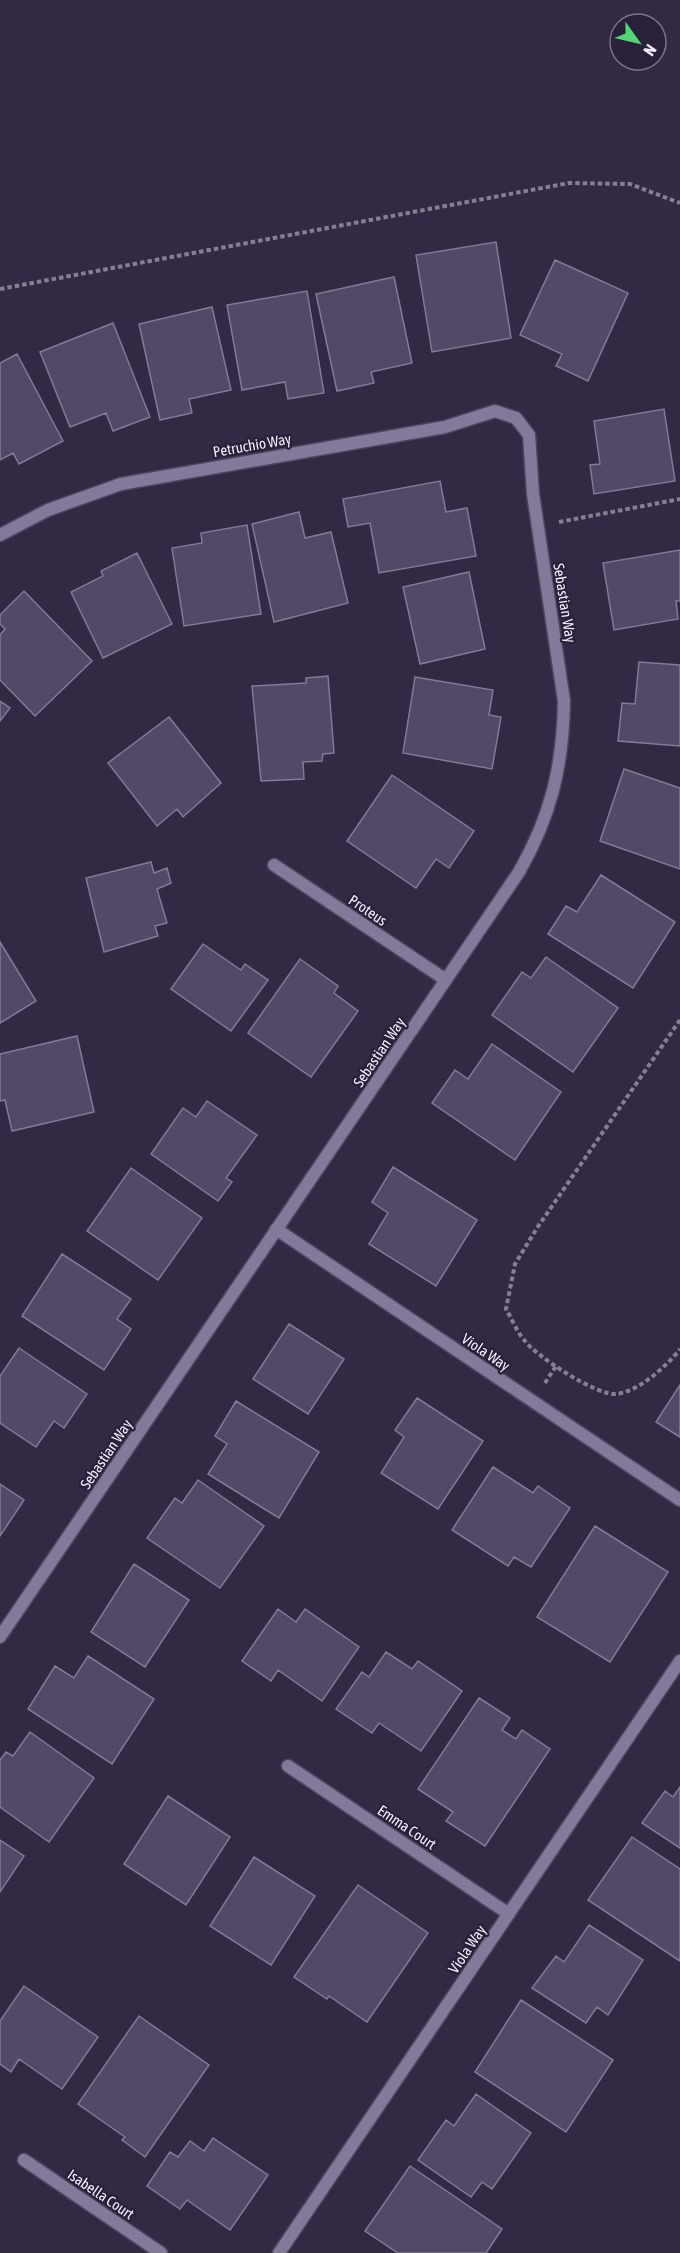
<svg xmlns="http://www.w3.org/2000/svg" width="680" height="2253" viewBox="0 0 680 2253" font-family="'Asap Condensed',sans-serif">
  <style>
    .building { fill: #524966; stroke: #837998; stroke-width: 1.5 }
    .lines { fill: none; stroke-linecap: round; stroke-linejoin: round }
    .minor-casing { stroke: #4d465e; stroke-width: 15 }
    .path { stroke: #857f93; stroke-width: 4; stroke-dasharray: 4.5 3; stroke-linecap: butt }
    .minor { stroke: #83799b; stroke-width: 12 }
    .labels { text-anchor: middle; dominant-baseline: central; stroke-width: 4.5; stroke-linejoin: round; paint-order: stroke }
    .street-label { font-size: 15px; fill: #f3effd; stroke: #29203a }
  </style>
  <rect width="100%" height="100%" fill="#322a44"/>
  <path class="building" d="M496,242L511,338L432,352L416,255Z
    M555,260L628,293L588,381L556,366L562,354L520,335Z
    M394,277L412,363L371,372L374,383L337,391L316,294Z
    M307,291L324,393L288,399L285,382L242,390L227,305Z
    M212,307L231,390L189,399L192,413L160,420L139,324Z
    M113,323L150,417L113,431L106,413L70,427L40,352Z
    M17,354L63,441L19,464L13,453L0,460V363Z
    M664,409L675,481L594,494L590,465L600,464L594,421Z
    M440,481L446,512L467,508L476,556L379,573L370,523L348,527L343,499Z
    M299,512L305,538L331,532L348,603L274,622L252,524Z
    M247,525L261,614L184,626L172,548L202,543L201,533Z
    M680,550V601H676L678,619L614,630L603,563Z
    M137,553L172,624L103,658L71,592L103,576L101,571Z
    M469,572L485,649L420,664L403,587Z
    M24,591L92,661L35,716L0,680V635L5,629L0,624V615Z
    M639,662L680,665V746L618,741L622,703L635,704Z
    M328,676L334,753L323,754L322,761L303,762L304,779L261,781L252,686L306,683V678Z
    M415,677L493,690L489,715L501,717L492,769L403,753Z
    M0,701L10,708L0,721Z
    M169,717L221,783L183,817L177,809L157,826L108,763Z
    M624,769L680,788V869L600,841Z
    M392,775L474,831L449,868L436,859L416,888L347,841Z
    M151,862L154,873L167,868L171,883L157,889L167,923L155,926L158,936L104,952L86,878Z
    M601,875L675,922L633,988L548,934L566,906L577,912Z
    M0,942L36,1001L0,1023Z
    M203,944L241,970L245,964L268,980L231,1031L171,989Z
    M546,957L618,1008L573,1072L492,1015L522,972L531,978Z
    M300,959L338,986L334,993L358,1011L311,1077L248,1033Z
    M77,1036L94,1112L12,1131L5,1100L0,1101V1054Z
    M492,1044L561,1092L515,1160L432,1103L455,1070L468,1079Z
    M207,1101L257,1135L226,1178L232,1182L218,1201L151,1154L183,1108L196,1117Z
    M393,1167L477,1220L436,1286L369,1244L388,1213L372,1202Z
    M131,1168L202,1218L158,1280L87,1231Z
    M62,1254L131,1299L117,1319L131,1329L104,1370L22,1316Z
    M289,1324L344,1359L308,1414L253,1379Z
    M19,1348L87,1394L64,1428L54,1421L36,1447L0,1423V1376Z
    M680,1385V1437L656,1422Z
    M417,1398L483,1441L438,1509L381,1473L404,1437L395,1430Z
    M236,1401L319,1452L279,1518L208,1474L227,1444L215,1436Z
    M493,1467L533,1493L538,1486L570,1508L531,1567L514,1557L508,1566L452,1530Z
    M198,1480L264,1526L220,1588L147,1538L175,1498L182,1503Z
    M0,1484L24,1500L0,1536Z
    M595,1526L668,1572L610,1662L537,1617Z
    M134,1564L189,1600L145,1667L91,1632Z
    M278,1609L296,1622L305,1609L359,1647L322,1701L278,1670L271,1681L242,1661Z
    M386,1652L412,1669L418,1661L462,1691L421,1751L379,1723L372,1733L336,1709L362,1672L369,1677Z
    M88,1656L154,1699L112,1764L28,1709L55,1666L74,1678Z
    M479,1698L510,1718L502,1730L516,1739L522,1730L550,1749L485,1846L446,1821L453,1812L418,1789Z
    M30,1732L94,1778L49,1842L0,1807V1760L6,1752L13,1756Z
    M680,1787V1848L642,1823L665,1791L673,1797Z
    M168,1796L230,1837L186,1905L124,1864Z
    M632,1837L680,1869V1961L588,1900Z
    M0,1840L24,1856L0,1892Z
    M254,1857L315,1896L271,1965L210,1926Z
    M358,1885L428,1933L367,2022L329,1996L327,1999L294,1977Z
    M589,1925L643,1960L608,2015L597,2007L586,2023L532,1988L556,1956L564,1962Z
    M24,1986L98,2037L62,2089L19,2059L11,2072L0,2064V2021Z
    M521,2000L613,2060L566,2132L475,2072Z
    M139,2016L209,2065L145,2157L122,2140L125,2137L78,2104Z
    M476,2094L531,2133L492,2189L482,2182L471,2197L418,2160L446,2120L454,2126Z
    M213,2138L268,2175L230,2230L187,2200L180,2209L147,2186L170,2152L178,2157L190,2141L204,2151Z
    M410,2166L502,2229L486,2253H398L365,2231Z"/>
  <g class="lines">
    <defs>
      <path id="minor" d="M0,535L48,510L121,484L445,427L495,411L516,418L529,435L533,494L564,701C563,766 551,816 519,872L0,1637
        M274,865L446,980
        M276,1229L680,1500
        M288,1766L509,1914
        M24,2160L161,2253
        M279,2253L680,1661"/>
    </defs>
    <use href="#minor" class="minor-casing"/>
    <path class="path" d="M0,289L569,183L630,184L680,203
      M559,522L680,499
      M680,1020L537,1228L515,1264L506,1309C512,1319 517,1332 525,1341C536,1356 597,1396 616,1394C638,1392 667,1366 680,1349
      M545,1383L556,1366"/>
    <use href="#minor" class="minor"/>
  </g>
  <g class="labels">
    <g class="street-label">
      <text transform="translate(252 445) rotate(-10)">Petruchio Way</text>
      <text transform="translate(565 603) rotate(81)">Sebastian Way</text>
      <text transform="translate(368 910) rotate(34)">Proteus</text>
      <text transform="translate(379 1052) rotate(-56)">Sebastian Way</text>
      <text transform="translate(486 1352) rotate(34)">Viola Way</text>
      <text transform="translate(106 1454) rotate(-56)">Sebastian Way</text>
      <text transform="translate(407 1827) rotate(34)">Emma Court</text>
      <text transform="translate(467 1949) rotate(-56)">Viola Way</text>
      <text transform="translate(101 2194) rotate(34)">Isabella Court</text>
    </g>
  </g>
  <g transform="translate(638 42) rotate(124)"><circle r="28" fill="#29203a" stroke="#7a7388" stroke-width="1.5"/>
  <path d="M0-4.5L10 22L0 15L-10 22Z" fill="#51d673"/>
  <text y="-9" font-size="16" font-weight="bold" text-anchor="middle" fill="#f3effd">N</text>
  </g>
</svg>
